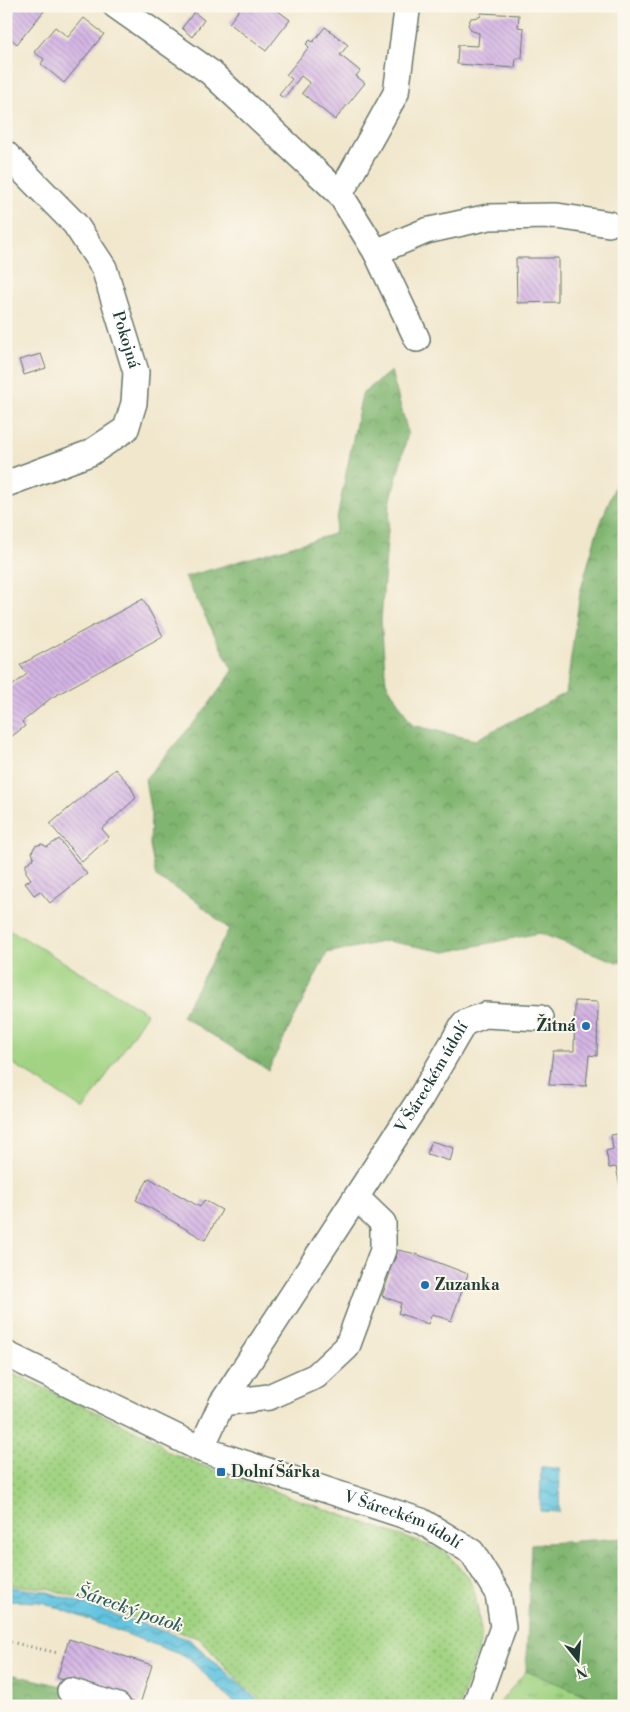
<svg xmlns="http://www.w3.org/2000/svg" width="630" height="1712" viewBox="0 0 630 1712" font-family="'Libre Bodoni',serif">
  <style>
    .grass { fill: url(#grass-tufts); stroke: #60885b }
    .forest { fill: url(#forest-crowns); stroke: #507952 }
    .park { fill: #a1d382; stroke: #60885b }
    .garden { fill: url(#garden-dots); stroke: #60885b }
    .water { fill: url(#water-waves); stroke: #40808a }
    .building { fill: url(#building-back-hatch) }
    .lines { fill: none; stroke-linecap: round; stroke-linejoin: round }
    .minor-casing { stroke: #68786a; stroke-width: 28 }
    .path { stroke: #68786a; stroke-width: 3; stroke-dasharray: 1 4; stroke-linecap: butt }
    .minor { stroke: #fff; stroke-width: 25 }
    .poi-dot { fill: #1f6fb2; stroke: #fbf7ec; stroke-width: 2 }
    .labels { text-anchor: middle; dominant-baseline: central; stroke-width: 4; stroke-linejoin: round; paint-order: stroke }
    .street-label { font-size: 16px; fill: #1f3d34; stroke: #fbf7ec }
    .poi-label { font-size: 16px; font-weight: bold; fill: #1f3d34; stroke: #fbf7ec; text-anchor: start }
    .water-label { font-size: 18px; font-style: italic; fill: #305f5f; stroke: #fbf7ec }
  </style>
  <defs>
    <pattern id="grass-tufts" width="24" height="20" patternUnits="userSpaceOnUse" patternTransform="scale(1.25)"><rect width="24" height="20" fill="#a1d382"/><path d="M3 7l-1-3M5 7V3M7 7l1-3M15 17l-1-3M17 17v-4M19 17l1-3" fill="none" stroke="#83ac6b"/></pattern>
    <pattern id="forest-crowns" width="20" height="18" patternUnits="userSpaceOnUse" patternTransform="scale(1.25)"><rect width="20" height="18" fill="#80b570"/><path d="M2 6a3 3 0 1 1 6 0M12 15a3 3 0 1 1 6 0" fill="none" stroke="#68945d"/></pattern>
    <pattern id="garden-dots" width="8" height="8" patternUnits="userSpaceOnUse" patternTransform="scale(1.25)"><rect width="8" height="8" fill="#a1d382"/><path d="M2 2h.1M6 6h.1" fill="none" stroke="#83ac6b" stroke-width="1.8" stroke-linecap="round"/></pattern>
    <pattern id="water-waves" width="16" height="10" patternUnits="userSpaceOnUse" patternTransform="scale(1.25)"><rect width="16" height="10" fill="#62c4e0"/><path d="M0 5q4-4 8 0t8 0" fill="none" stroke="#50a0b6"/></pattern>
    <pattern id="building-back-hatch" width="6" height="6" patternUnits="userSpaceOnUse" patternTransform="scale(1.25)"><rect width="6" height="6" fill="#d4b4e4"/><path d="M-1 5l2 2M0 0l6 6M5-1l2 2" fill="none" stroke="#ab94ba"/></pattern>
  </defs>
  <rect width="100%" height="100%" fill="#fbf7ec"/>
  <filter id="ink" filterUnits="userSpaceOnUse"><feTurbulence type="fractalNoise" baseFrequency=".02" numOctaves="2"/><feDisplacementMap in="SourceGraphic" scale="10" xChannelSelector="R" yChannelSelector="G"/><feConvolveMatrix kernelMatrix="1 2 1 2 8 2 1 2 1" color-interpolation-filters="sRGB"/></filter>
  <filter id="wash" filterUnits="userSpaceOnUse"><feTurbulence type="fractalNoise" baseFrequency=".0096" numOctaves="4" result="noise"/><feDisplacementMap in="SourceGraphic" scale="20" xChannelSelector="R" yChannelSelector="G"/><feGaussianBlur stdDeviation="1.12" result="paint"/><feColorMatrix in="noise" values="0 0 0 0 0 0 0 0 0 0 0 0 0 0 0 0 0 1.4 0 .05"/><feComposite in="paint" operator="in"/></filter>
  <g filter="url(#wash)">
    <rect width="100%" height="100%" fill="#f1e7cd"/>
    <path class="grass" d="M526,1671L574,1690L606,1706H497Z"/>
    <path class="forest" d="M391,371L408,433L390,503L381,620L386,682L412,725L475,740L566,693L580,593L596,535L624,463V962H617L539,933L446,952L387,941L327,953L268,1070L182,1016L229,929L192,898L156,877L150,846L151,815L145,779L204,711L233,671L185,577L334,534L362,394Z
      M624,1538V1706H606L574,1690L526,1671L531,1544Z
      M6,1673L66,1687L61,1706H6Z"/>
    <path class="park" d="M6,927L147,1013L84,1110L6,1059Z"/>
    <path class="garden" d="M6,1370L156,1440L166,1451L214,1470L444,1551L468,1576L475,1594L482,1637L459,1706H267L248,1689L247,1690L199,1638L141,1620L48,1588L6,1585Z"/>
    <path class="water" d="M541,1467L560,1468L559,1512L540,1511Z
      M6,1587L45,1591L190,1640L264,1706H238L187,1657L42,1602L6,1601Z"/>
    <g id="blocks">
      <path class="building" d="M6,6H48L17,44L6,35Z
        M242,6H272L290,20L266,51L229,23Z
        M194,12L204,20L192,37L182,28Z
        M481,13L519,15L518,27L524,28L522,58H516L515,68L457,64L458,45L478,46L479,33L472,31L468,25L471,18L480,17Z
        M84,18L104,34L64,83L41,64L44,59L34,52L55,27L68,37Z
        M325,27L348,45L340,55L360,71L356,76L365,83L335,120L302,93L310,83L301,76L284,98L279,95L292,79L286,75L309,47L306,44L310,40L313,42Z
        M516,258H558V302L517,303Z
        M41,354L46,368L24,375L19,360Z
        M143,599L163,636L51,698L22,722L25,726L11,737L8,733L6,735V691L27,674L20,665Z
        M115,769L130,785L136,798L102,829L109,837L82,862L50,824Z
        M59,839L87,874L50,903L40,891L34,895L25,883L31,879L26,872V864L34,858L32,852L35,846L42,844L47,847Z
        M575,1001L598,1002L597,1056L589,1055L586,1086L549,1085L553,1051H574Z
        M624,1133V1200H623L616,1167L609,1168L606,1151L613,1149L611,1135Z
        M431,1141L454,1148L450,1161L427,1154Z
        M149,1178L200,1207L204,1200L222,1210L205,1240L136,1200Z
        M398,1250L416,1254L468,1274L451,1321L432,1314L428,1324L398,1313L401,1303L382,1296L390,1273L381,1270L385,1259L394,1262Z
        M69,1639L152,1665L140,1704L57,1678Z"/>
    </g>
  </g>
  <g filter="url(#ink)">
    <use href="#blocks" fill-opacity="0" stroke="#68786a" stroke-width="1"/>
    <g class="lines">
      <defs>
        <g id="minor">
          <path d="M116,6L210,72L340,194L376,252L417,339"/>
          <path id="s1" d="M6,154L75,224L104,268L136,372L134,403L126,429L90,453L6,484"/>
          <path d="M340,194L396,93L407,11L406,6"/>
          <path d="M376,252L426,231L489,217L557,216L609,224"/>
          <path id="s2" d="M6,1354L201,1449L421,1521L472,1552L498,1594L503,1627L475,1706"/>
          <path d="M222,1403L269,1397L316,1376L347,1347L383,1250V1223L357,1198"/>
          <path id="s3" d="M201,1449L222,1403L420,1099L464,1023L485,1015L540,1018"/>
          <path d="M70,1691L118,1706"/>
        </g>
      </defs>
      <use href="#minor" class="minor-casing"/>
      <path class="path" d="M6,1641L58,1653"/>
      <use href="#minor" class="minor"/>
    </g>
  </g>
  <g class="poi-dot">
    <circle cx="586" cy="1026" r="5"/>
    <circle cx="425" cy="1285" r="5"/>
    <rect x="216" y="1467" width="10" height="10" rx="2.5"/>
  </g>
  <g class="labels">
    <g class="street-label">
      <text stroke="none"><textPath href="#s1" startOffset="226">Pokojná</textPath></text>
      <text stroke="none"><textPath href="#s3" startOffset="438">V Šáreckém údolí</textPath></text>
      <text stroke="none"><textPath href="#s2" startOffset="431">V Šáreckém údolí</textPath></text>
    </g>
    <g class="poi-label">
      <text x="576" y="1026" text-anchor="end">Žitná</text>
      <text x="435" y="1285">Zuzanka</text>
      <text x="231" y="1472">Dolní Šárka</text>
    </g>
    <g class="water-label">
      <text transform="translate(130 1609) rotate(19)">Šárecký potok</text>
    </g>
  </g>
  <rect width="630" height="1712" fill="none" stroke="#fbf7ec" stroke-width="25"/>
  <g transform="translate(578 1660) rotate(163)" stroke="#fbf7ec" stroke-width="4" paint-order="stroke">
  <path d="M0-4L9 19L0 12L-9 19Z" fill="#1f3d34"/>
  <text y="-8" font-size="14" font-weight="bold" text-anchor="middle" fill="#1f3d34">N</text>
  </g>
</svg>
